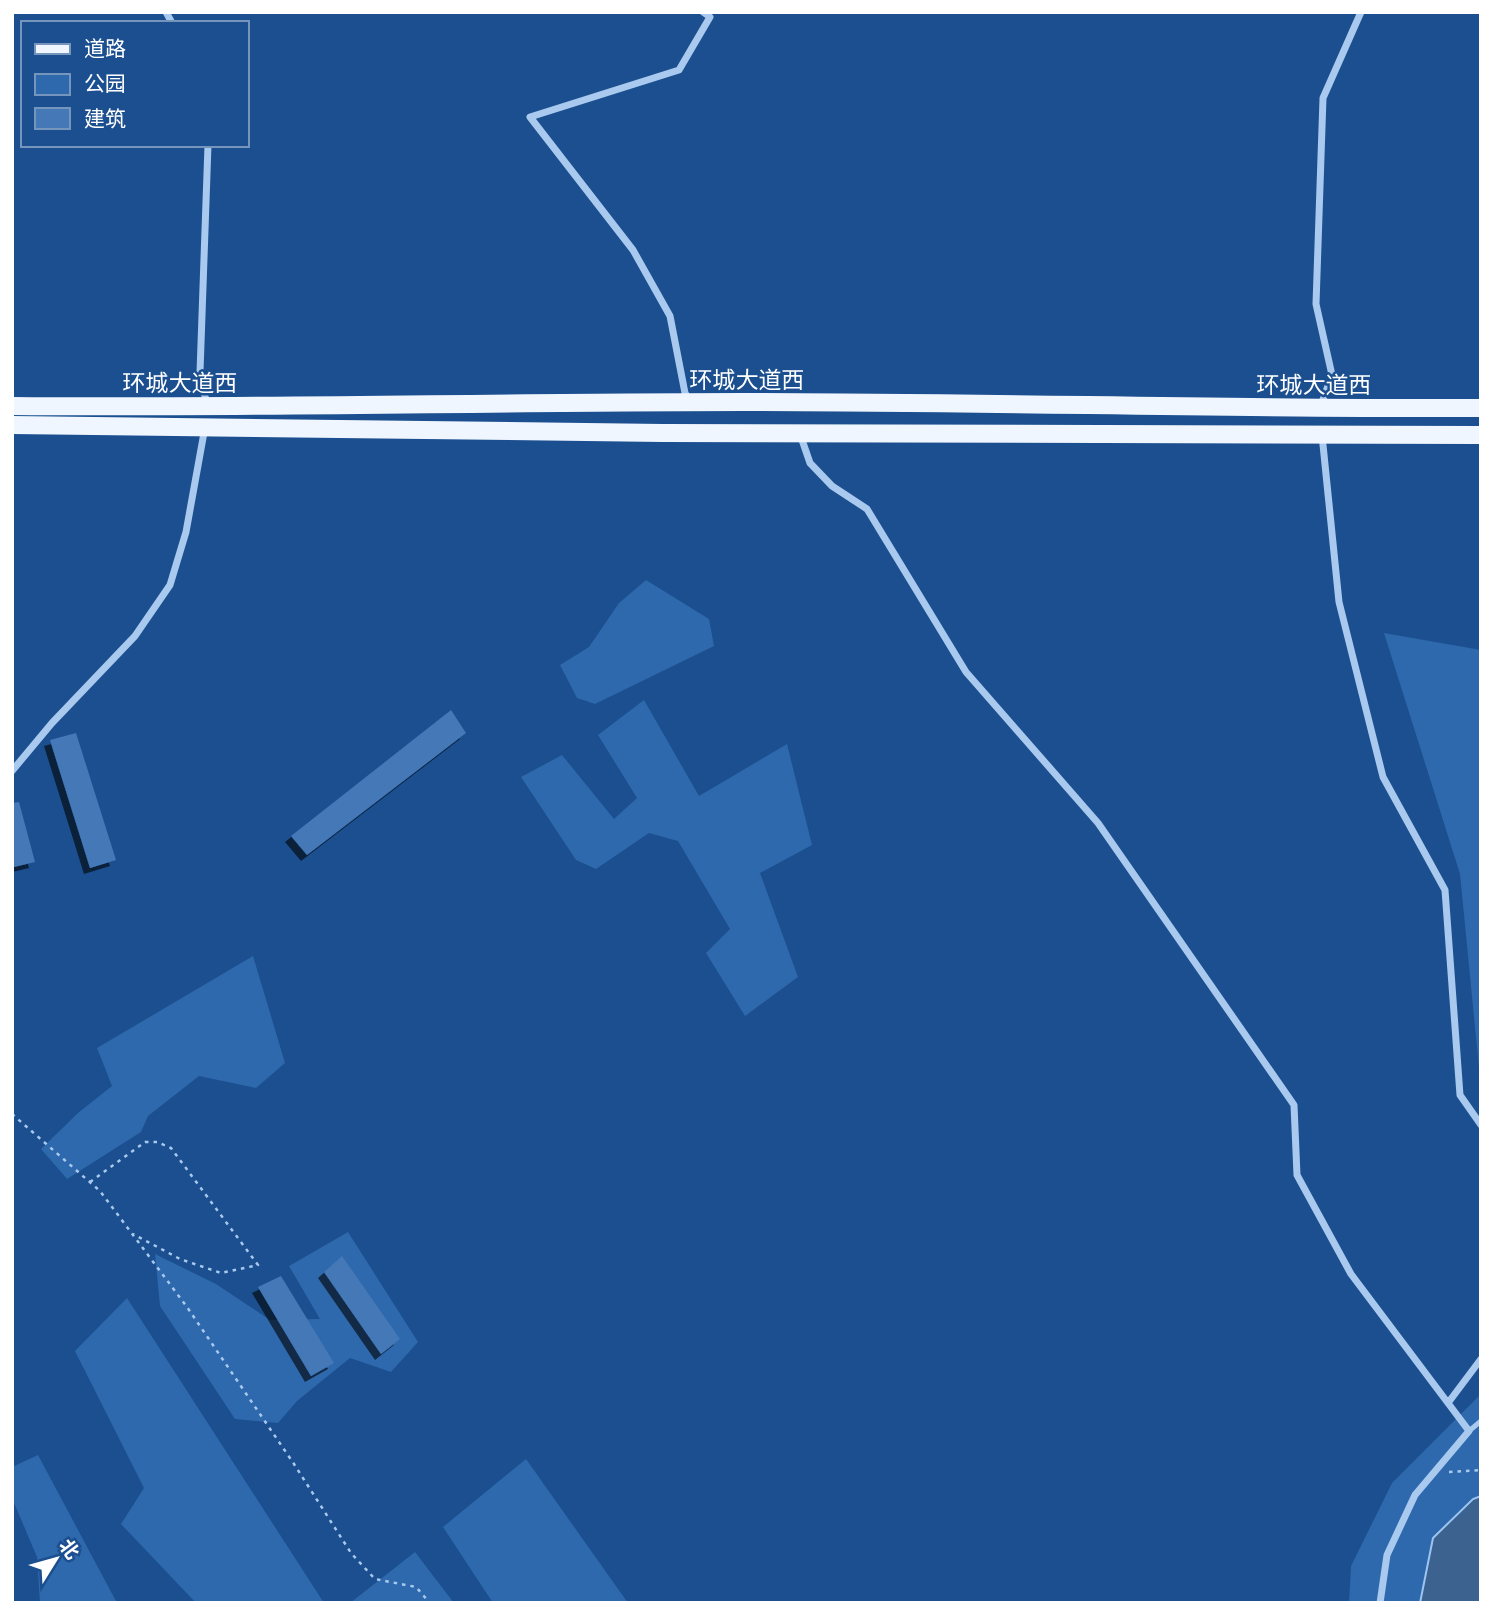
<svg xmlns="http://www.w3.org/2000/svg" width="1493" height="1615" viewBox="0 0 1493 1615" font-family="'Exo 2','Noto Sans SC',sans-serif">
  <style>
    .green { fill: #2e69ad }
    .water { fill: #3c6290; stroke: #9cc4f0; stroke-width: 2 }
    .building { fill: #4478b7; filter: url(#shadow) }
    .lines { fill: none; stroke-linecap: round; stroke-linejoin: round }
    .path { stroke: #a9c9ee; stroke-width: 2.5; stroke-dasharray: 3.5 5; stroke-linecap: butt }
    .service { stroke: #a9c9ee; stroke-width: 5 }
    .minor { stroke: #a9c9ee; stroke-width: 7 }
    .primary { stroke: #f0f6ff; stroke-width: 18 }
    .labels { text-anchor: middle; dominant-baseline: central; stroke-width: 5; stroke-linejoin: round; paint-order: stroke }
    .street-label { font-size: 23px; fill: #fff; stroke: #1b4f8f }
  </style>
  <defs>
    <filter id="shadow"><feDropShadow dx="-6" dy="6" stdDeviation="0" flood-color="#0009"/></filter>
  </defs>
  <rect width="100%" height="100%" fill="#1b4f8f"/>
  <path class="green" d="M646,580L709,619L714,646L595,704L577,698L560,665L589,647L619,603Z
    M1384,633L1481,650V1088L1460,874Z
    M644,700L699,796L787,744L812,845L760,873L798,977L745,1016L706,953L730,929L678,841L649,833L596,869L576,860L521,777L562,755L614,819L637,798L598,735Z
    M253,956L285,1063L256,1088L199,1076L148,1116L141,1132L67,1179L41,1149L78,1113L112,1086L97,1048Z
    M348,1232L418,1342L391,1372L350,1358L297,1401L278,1423L235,1419L160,1306L155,1254L216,1284L270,1320L320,1319L289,1266Z
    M127,1298L324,1603H196L121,1524L144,1488L75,1351Z
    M1481,1394V1603H1349L1351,1566L1392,1483Z
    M38,1455L117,1603H40L37,1557L12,1498V1467Z
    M526,1459L628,1603H493L443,1527Z
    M415,1552L454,1603H350Z"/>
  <path class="water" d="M1481,1496V1603H1420L1433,1538L1473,1499Z"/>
  <path class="building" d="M451,710L466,733L307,855L291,836Z
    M76,733L116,860L90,868L50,740Z
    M19,802L35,862L14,867L12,803Z
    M342,1256L400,1339L381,1354L324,1272Z
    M281,1276L334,1363L311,1376L258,1287Z"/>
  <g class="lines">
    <path class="path" d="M12,1114L100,1191L187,1307L294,1464L351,1553L375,1579L416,1587L430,1603
      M90,1182L145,1142H157L171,1148L258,1265L221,1273L180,1259L133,1234
      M1449,1472L1481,1470"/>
    <path class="service" d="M1469,1431L1481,1421"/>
    <path class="minor" d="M166,12L172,23
      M689,400L685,393L670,316L633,250L530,117L679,70L710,17L703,12
      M1321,405L1332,375L1316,304L1323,98L1361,12
      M207,406L200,372L208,145
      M800,434L810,463L832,486L867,509L966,672L1098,823L1294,1105L1297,1175L1351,1274L1469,1431L1415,1495L1387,1555L1380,1603
      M1322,435L1339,602L1383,777L1445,890L1460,1095L1481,1125
      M12,771L52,723L135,636L170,585L186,532L205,427
      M1448,1403L1481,1359"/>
    <path class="primary" d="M12,406C256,408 499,402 743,402C989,402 1235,409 1481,408
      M12,425L663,433L1481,435"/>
  </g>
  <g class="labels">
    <g class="street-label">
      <text x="747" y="379">环城大道西</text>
      <text x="180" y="382">环城大道西</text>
      <text x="1314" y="384">环城大道西</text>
    </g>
  </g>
  <rect width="1493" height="1615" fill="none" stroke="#ffffff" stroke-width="28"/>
  <rect x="21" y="21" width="228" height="126" fill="#1b4f8f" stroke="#7695bc" stroke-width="2"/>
  <rect x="35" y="44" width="35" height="10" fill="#f0f6ff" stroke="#7695bc" stroke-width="2"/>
  <text x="84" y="56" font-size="21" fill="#ffffff">道路</text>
  <rect x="35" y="74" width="35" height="21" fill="#2e69ad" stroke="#7695bc" stroke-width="2"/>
  <text x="84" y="91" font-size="21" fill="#ffffff">公园</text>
  <rect x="35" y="108" width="35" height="21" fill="#4478b7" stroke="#7695bc" stroke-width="2"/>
  <text x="84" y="126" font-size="21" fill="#ffffff">建筑</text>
  <g transform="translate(56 1559) rotate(53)" stroke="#1b4f8f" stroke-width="5" paint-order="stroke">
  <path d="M0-5L12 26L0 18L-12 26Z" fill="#ffffff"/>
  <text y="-10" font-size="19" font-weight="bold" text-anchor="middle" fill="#ffffff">北</text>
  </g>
</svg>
